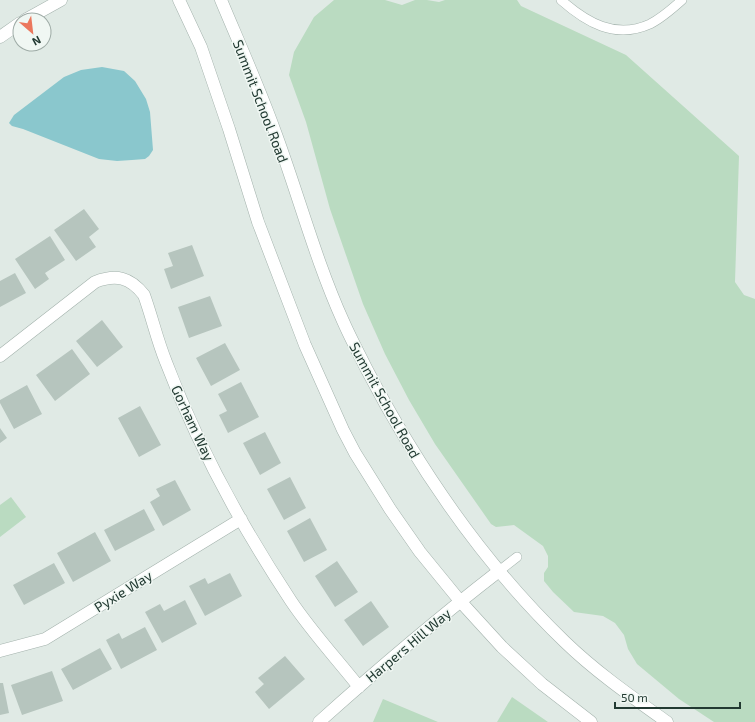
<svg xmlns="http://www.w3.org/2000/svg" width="755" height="722" viewBox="0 0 755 722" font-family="'Exo 2',sans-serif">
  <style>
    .green { fill: #badbc1 }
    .water { fill: #8ac7cd }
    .building { fill: #b6c5be }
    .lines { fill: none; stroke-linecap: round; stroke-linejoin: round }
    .service-casing { stroke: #a3b2ac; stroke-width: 10 }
    .minor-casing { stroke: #a3b2ac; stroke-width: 13 }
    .service { stroke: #fff; stroke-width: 9 }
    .minor { stroke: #fff; stroke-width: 12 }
    .labels { text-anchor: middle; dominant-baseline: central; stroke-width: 3; stroke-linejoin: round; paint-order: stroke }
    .street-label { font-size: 14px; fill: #223a32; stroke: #f0f7f3 }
  </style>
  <rect width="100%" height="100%" fill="#e0eae5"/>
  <path class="green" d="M334,0H385L402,5L415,0H427L439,2L445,0H517L521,6L626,55L739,156L735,282L744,295L755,299V722H714L679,699L637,664L628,649L624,635L615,623L603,616L574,612L553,592L544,581V573L548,567V556L543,546L514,525L496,527L491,524L435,444L409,400L385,354L363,304L330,209L306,122L289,75L294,52L314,17Z
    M11,497L26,517L0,537V505Z
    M512,697L548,722H497Z
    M383,699L438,722H373Z"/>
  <path class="water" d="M102,67L124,71L135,81L146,99L150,112L153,150L149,156L145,159L132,160L117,161L99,159L23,129L12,126L9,123L14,115L64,77L81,70Z"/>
  <path class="building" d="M84,209L99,229L89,237L96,247L76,261L54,230Z
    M50,236L65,260L45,273L49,279L35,289L15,259Z
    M192,245L204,276L171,289L164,269L173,266L168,253Z
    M15,273L26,293L0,307V281Z
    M210,296L222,326L189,338L178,307Z
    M102,320L123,347L97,367L76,341Z
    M225,343L240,370L211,386L196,358Z
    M72,349L90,374L55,401L36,375Z
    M241,382L259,417L228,433L219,415L227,411L218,394Z
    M27,385L42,414L14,429L0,403V400Z
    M140,406L161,445L139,457L118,418Z
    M0,428L7,438L0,443Z
    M265,432L281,463L260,475L243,443Z
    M290,477L306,508L284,520L267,489Z
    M175,480L191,510L163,526L150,502L160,496L156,489Z
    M144,509L155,530L115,551L104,530Z
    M310,518L327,550L304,562L287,531Z
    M95,532L111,561L73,582L57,553Z
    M337,561L358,592L335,607L315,576Z
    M54,563L65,583L24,605L13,585Z
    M230,573L242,596L205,616L189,586L205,578L208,584Z
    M185,600L197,624L162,643L145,612L160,604L164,611Z
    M371,601L389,627L363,646L344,620Z
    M145,627L157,650L121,669L106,640L119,633L122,639Z
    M100,648L112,669L73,690L61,669Z
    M285,656L305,679L269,709L255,692L264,684L258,678Z
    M52,671L63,701L22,715L11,685Z
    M0,683H3L9,713L0,715Z"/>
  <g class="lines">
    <defs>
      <path id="service" d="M561,0C586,22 615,40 650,24C662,18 672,9 682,0
        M499,571L517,557"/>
      <path id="minor" d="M179,0L201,47L229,129L258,222L305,345L343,430L355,453L390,509L420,552L460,601L502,647L542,684L591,722
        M221,0C239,43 258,85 274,129C298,193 315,259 343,321C350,337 358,352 366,368C418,468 483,563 565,642C596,672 632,697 667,722
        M25,20L61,0
        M0,37L20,23
        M0,356L95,282C116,274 130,277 144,295C152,317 157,340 166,362C197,444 242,527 291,601C311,631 336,658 359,687
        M0,651L45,639L241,519
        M319,722C377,670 437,619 499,571"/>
    </defs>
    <use href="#service" class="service-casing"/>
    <use href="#minor" class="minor-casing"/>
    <use href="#service" class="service"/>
    <use href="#minor" class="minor"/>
  </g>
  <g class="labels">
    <g class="street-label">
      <text transform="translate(261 101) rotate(69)">Summit School Road</text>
      <text transform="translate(385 400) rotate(61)">Summit School Road</text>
      <text transform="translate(193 423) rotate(65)">Gorham Way</text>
      <text transform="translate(123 591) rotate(-32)">Pyxie Way</text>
      <text transform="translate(408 645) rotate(-40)">Harpers Hill Way</text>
    </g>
  </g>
  <g transform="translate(32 32) rotate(152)"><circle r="19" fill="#f0f7f3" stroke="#9eaba6"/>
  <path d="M0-3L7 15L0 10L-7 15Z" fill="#eb775d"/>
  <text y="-6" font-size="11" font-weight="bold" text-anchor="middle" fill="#223a32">N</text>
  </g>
  <path d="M615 702v6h125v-6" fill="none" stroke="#223a32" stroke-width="2"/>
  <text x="621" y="702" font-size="12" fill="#223a32" stroke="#f0f7f3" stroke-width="3" paint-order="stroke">50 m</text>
</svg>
